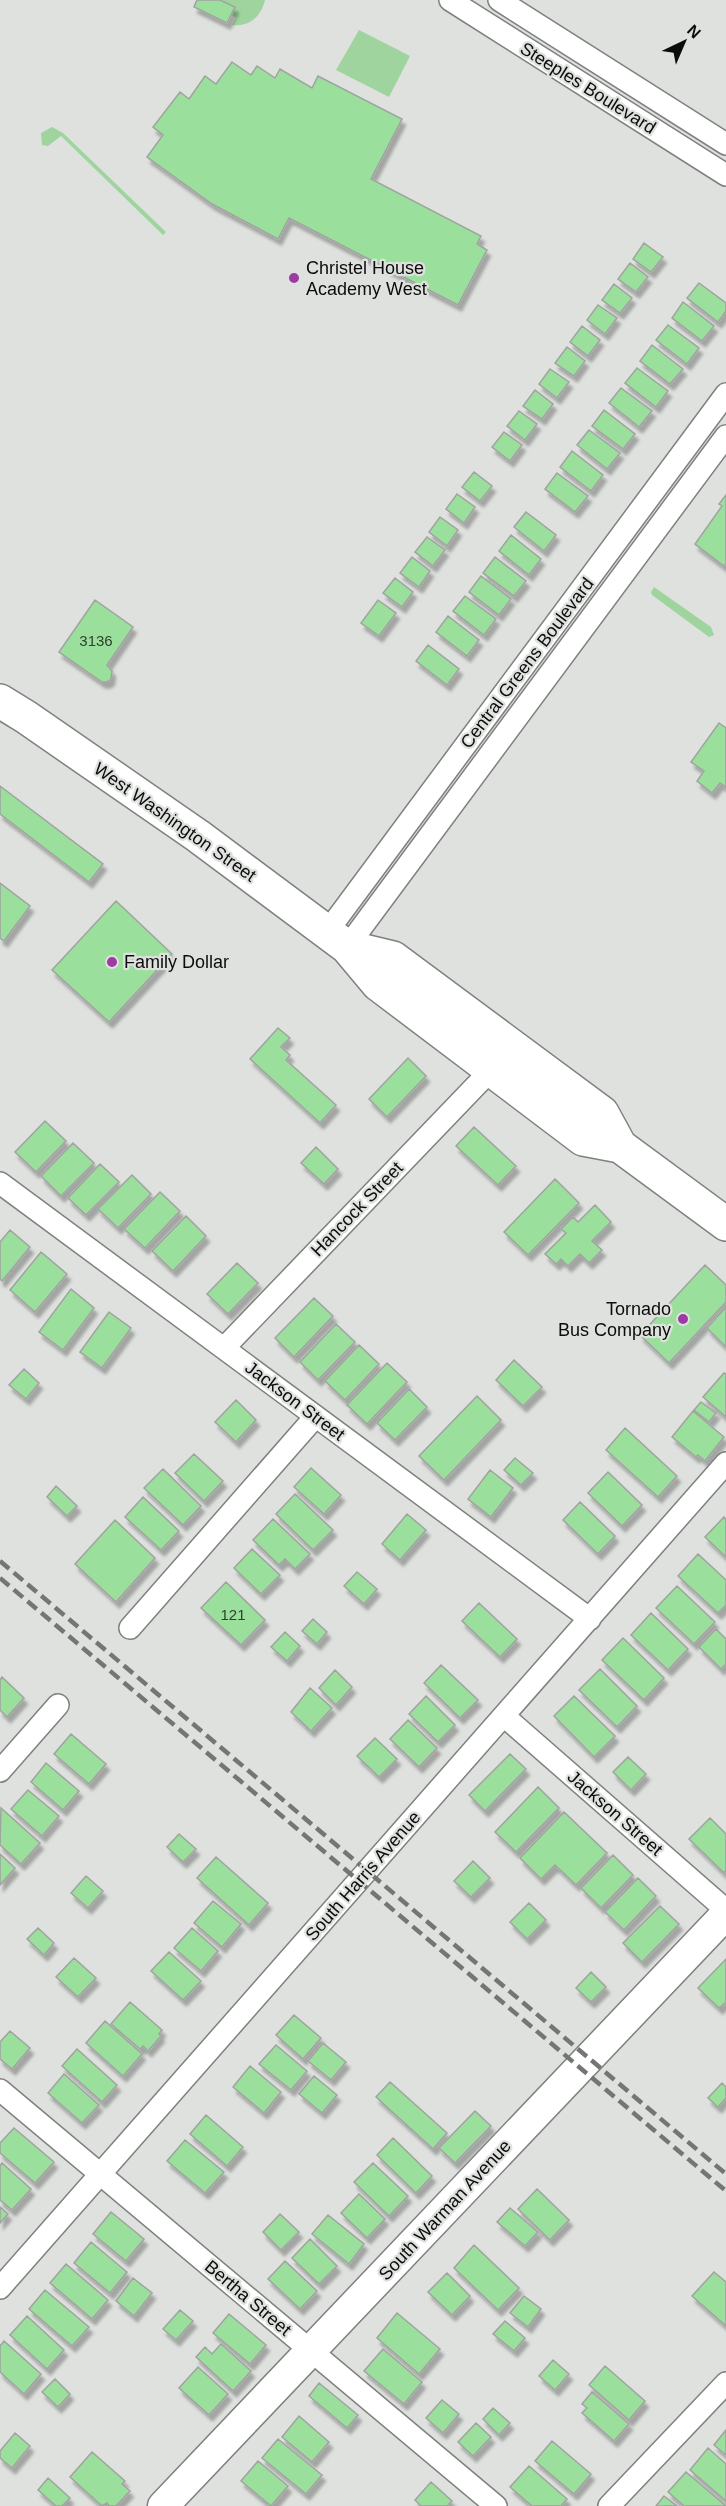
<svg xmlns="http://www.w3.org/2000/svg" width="726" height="2506" viewBox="0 0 726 2506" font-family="Helvetica,sans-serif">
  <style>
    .green { fill: #9fd49f }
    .building { fill: #9bdf9c; stroke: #a0a3a0; stroke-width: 1.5; filter: url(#shadow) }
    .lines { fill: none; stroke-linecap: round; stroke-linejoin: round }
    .street-casing { stroke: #7f817f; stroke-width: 24 }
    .secondary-casing { stroke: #7f817f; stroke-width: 33 }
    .primary-casing { stroke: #7f817f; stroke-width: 36 }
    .street { stroke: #fff; stroke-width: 21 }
    .secondary { stroke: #fff; stroke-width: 30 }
    .primary { stroke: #fff; stroke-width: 33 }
    .rail { stroke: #747674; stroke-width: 4.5; stroke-dasharray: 12 6; stroke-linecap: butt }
    .poi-dot { fill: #9c3ca3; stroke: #dee1de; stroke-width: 2 }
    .labels { text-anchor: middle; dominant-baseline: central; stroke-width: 4.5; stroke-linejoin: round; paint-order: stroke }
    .number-label { font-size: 15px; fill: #2f412f }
    .street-label { font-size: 18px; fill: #0b0c0b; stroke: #dee1de }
    .poi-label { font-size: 18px; fill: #0b0c0b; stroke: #dee1de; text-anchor: start }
  </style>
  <defs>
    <filter id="shadow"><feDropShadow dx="3.5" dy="6" stdDeviation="1.5" flood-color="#0004"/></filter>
  </defs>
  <rect width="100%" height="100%" fill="#dee1de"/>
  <path class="green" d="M220,0H265C261,17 249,27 232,25L236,18L232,15L235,7Z
    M359,30L410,56L389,97L336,70Z
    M52,127L63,133L166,232L163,235L61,136L48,146L42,145L41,133Z
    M654,587L711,627L714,635L709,637L652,595L651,592Z"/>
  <path class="building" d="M197,0H220L235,7L227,23L194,7Z
    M232,62L251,75L257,66L275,78L280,69L312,88L318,76L402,119L371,179L481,236L477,244L487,250L458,305L289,218L278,239L212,204L147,157L163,135L153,127L180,92L189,99L205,76L216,84Z
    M644,243L663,257L651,272L633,259Z
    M630,263L648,277L636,292L618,279Z
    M699,283L726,303V311L718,322L687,298Z
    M614,284L632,298L620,313L602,300Z
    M683,302L714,326L702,341L672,318Z
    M598,305L617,318L605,334L587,320Z
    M668,325L699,348L687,364L656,340Z
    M582,326L600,340L588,356L570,342Z
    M652,345L683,369L670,384L640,361Z
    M567,347L585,361L574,376L555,363Z
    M637,368L668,391L656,407L625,383Z
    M550,369L569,382L557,398L539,384Z
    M621,388L652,411L639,427L609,403Z
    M535,390L553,404L542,419L523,406Z
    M604,410L635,434L623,449L592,426Z
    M519,411L537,424L525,440L507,426Z
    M589,430L620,453L607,469L577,445Z
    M504,432L522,445L510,461L492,447Z
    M572,451L603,475L591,491L560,467Z
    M474,472L492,486L480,501L462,487Z
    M557,473L588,496L575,512L545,489Z
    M457,494L475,507L464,523L446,509Z
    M726,495V564L724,566L695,544L722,506L719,504Z
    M526,512L556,535L544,551L514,527Z
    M440,517L458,530L447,546L429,532Z
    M511,535L541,559L529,575L499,551Z
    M427,537L445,550L433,566L415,552Z
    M412,557L430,571L419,587L400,573Z
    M495,557L526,581L514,596L483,573Z
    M481,576L511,599L499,615L469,592Z
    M395,578L413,592L402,607L383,593Z
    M465,596L496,619L484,635L453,611Z
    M95,600L133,627L107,665L112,671L111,679L107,682H102L59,652Z
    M378,600L396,613L379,636L361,623Z
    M448,616L479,640L467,656L436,632Z
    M428,645L459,669L447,685L416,661Z
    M719,723L726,728V787L720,783L712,793L697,781L704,771L691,762Z
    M0,786L103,864L89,882L0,814Z
    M0,883L30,906L4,941L0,938Z
    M116,901L172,954L109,1022L52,970Z
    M278,1028L290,1038L281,1047L290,1055L286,1060L336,1105L320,1123L250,1059Z
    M408,1058L426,1076L387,1117L369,1099Z
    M45,1121L66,1141L36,1172L15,1152Z
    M474,1127L516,1166L498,1185L456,1146Z
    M73,1143L94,1163L61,1196L41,1176Z
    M316,1147L338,1169L324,1184L301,1163Z
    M100,1164L119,1182L86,1215L68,1198Z
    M132,1175L151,1194L118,1228L98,1209Z
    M555,1179L579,1203L528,1255L504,1232Z
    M160,1192L180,1211L145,1248L124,1229Z
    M595,1205L611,1222L592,1241L602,1250L589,1263L580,1254L568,1266L561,1259L556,1264L545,1254L566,1233L561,1229L573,1217L578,1222Z
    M186,1216L206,1236L173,1271L152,1251Z
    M10,1230L30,1247L2,1281L0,1279V1242Z
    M41,1252L67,1274L35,1312L10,1290Z
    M237,1263L258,1283L228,1314L207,1294Z
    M705,1265L726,1285V1302L669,1363L640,1335Z
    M71,1289L94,1308L63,1350L39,1332Z
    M314,1298L333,1316L294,1357L275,1338Z
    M726,1307V1347L707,1328Z
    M109,1312L131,1328L102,1368L80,1352Z
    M336,1324L355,1342L318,1380L300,1362Z
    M359,1345L379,1364L345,1400L325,1381Z
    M514,1360L542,1387L523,1406L496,1380Z
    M387,1363L407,1382L367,1424L347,1405Z
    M24,1369L39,1383L26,1399L9,1385Z
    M724,1373L726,1374V1417L703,1397Z
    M409,1389L427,1407L395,1440L377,1423Z
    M477,1396L501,1420L444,1480L419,1456Z
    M236,1400L256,1420L236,1442L215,1422Z
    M701,1402L716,1413L709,1422L694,1410Z
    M693,1411L724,1437L705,1461L698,1455L696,1457L672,1437Z
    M625,1428L677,1476L658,1497L606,1450Z
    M194,1454L223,1481L204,1501L175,1473Z
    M515,1458L533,1473L521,1485L504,1470Z
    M311,1468L341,1495L324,1514L294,1487Z
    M163,1469L201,1506L183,1525L144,1488Z
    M490,1470L513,1488L491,1517L468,1499Z
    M608,1472L642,1505L622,1526L588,1493Z
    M56,1486L77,1506L67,1516L47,1497Z
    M295,1494L333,1530L313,1550L276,1514Z
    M143,1497L179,1531L161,1550L125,1517Z
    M580,1502L615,1536L598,1554L563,1520Z
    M407,1514L426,1530L400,1560L382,1544Z
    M724,1517L726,1520V1557L705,1537Z
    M273,1519L310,1554L295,1569L285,1559L279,1565L253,1540Z
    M115,1520L155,1558L116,1602L75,1564Z
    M252,1549L280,1575L261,1594L234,1568Z
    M698,1554L726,1580V1605L718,1613L678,1576Z
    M357,1572L377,1589L364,1604L344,1586Z
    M226,1582L265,1620L241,1645L201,1608Z
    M677,1586L715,1622L694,1644L656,1608Z
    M479,1603L517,1639L500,1657L462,1621Z
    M651,1613L688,1649L668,1670L631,1635Z
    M313,1619L327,1632L317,1644L302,1631Z
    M716,1629L726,1639V1664L721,1669L699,1647Z
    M285,1632L300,1646L287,1661L271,1647Z
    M623,1638L664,1678L644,1700L602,1660Z
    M441,1665L478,1700L460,1718L424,1683Z
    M600,1669L637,1706L617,1727L579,1690Z
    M335,1670L352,1687L336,1705L319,1688Z
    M2,1677L24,1698L7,1717L0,1710V1680Z
    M310,1688L332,1708L311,1731L291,1712Z
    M426,1696L455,1725L438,1742L409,1714Z
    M574,1696L615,1736L594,1757L554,1716Z
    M408,1720L437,1748L419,1767L390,1739Z
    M71,1734L106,1764L89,1784L54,1754Z
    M375,1738L397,1759L379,1777L357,1756Z
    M510,1754L526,1769L485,1811L469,1795Z
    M628,1757L646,1774L631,1790L613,1772Z
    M46,1763L79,1791L63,1810L31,1782Z
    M538,1787L559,1808L516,1852L495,1832Z
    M28,1790L59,1816L42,1836L11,1809Z
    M1,1808L40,1843L21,1864L0,1845Z
    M564,1812L607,1853L576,1885L555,1865L541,1879L520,1858Z
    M710,1818L726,1834V1870L724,1873L689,1839Z
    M179,1834L196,1849L183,1862L167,1847Z
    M0,1854L15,1868L0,1885Z
    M613,1855L633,1875L601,1908L581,1888Z
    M216,1857L268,1903L249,1925L197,1878Z
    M473,1861L490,1878L471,1897L454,1881Z
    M86,1876L103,1891L88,1908L71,1893Z
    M638,1878L656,1896L624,1930L605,1912Z
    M213,1901L241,1924L222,1947L194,1923Z
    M529,1903L546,1920L527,1939L510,1922Z
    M660,1906L679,1924L642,1962L623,1943Z
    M38,1928L54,1943L44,1955L27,1939Z
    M192,1928L218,1951L201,1971L174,1948Z
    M169,1952L201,1981L183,2000L151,1971Z
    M74,1958L96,1978L78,1997L56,1977Z
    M726,1959V2002L719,2008L698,1988Z
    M591,1972L606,1987L591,2002L576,1988Z
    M130,2002L162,2030L159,2034L161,2036L148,2051L143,2046L140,2049L111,2024Z
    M294,2015L321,2038L303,2059L276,2035Z
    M105,2021L142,2054L123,2076L86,2043Z
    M10,2031L30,2048L12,2069L0,2059V2042Z
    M323,2043L346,2062L331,2080L308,2061Z
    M276,2045L307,2071L291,2090L259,2064Z
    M77,2049L117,2085L102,2102L62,2066Z
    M250,2066L281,2092L264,2113L233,2087Z
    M64,2074L99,2105L82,2123L48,2093Z
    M314,2076L337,2095L322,2113L299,2094Z
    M390,2082L447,2133L433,2149L376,2097Z
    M722,2083L726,2087V2098L718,2107L708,2098Z
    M475,2111L491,2126L455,2163L439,2148Z
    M206,2115L243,2147L227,2166L190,2134Z
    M14,2128L54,2162L35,2183L0,2153V2143Z
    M393,2138L432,2176L416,2193L377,2155Z
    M185,2140L224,2172L205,2193L167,2161Z
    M2,2163L31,2189L12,2210L0,2200V2166Z
    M373,2163L408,2196L389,2216L354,2182Z
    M537,2189L569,2220L550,2240L518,2209Z
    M359,2194L385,2219L367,2238L341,2213Z
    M0,2207L8,2214L0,2223Z
    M510,2208L538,2232L525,2246L497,2222Z
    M111,2212L144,2239L126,2261L93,2234Z
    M280,2214L299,2232L281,2250L263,2232Z
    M328,2215L364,2244L349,2264L312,2234Z
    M310,2239L337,2266L319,2284L292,2258Z
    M91,2242L127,2272L110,2293L74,2263Z
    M474,2245L519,2288L498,2310L454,2268Z
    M285,2261L317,2291L300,2309L268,2279Z
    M66,2264L108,2300L92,2319L50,2283Z
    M714,2272L726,2282V2326L692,2296Z
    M447,2273L470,2296L452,2315L428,2292Z
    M133,2278L152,2293L134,2316L116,2301Z
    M45,2290L89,2327L72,2346L29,2309Z
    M524,2296L541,2309L528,2327L510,2313Z
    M180,2310L193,2321L176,2340L163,2329Z
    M397,2313L440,2349L419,2374L377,2338Z
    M229,2314L266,2345L250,2364L213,2333Z
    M27,2316L64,2350L47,2369L10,2335Z
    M505,2321L525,2338L514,2351L493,2334Z
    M4,2341L41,2374L24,2394L0,2372V2346Z
    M221,2344L251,2371L233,2391L196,2357L205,2347L212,2354Z
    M383,2349L422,2382L404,2404L364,2371Z
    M553,2360L569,2374L555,2390L539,2376Z
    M605,2366L645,2401L629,2420L589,2385Z
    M198,2367L228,2394L209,2415L179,2388Z
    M55,2379L70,2394L58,2407L42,2392Z
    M319,2383L358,2415L347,2428L309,2396Z
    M592,2392L629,2424L614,2441L582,2413L587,2408L582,2404Z
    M442,2400L459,2414L443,2433L426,2418Z
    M493,2408L510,2423L499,2435L483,2419Z
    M299,2416L329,2442L312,2462L282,2437Z
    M476,2423L491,2437L473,2456L458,2442Z
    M726,2430V2455L714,2445Z
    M15,2433L30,2446L12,2468L0,2458V2451Z
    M278,2439L322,2475L306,2494L262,2458Z
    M552,2441L591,2474L574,2494L535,2461Z
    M708,2448L726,2464V2501L690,2470Z
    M92,2452L125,2481L122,2484L130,2491L116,2506H109L107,2503L102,2506L70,2477Z
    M258,2461L288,2486L271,2506L241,2481Z
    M529,2466L567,2499L561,2506H532L510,2487Z
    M686,2472L726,2506H684L668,2492Z
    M48,2478L70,2498L62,2506H56L38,2490Z
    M431,2482L452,2501L447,2506H421L415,2500Z
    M664,2496L677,2506H656Z"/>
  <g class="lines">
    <defs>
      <path id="street" d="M450,0L726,175
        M499,0L726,144
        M327,932L726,394
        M347,947L726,436
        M0,1183L590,1619
        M224,1348L491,1070
        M130,1628L315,1417
        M504,1716L726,1910
        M0,1771L58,1705
        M0,2090L496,2506
        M0,2288L726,1463
        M609,2506L726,2383"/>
      <path id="secondary" d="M163,2506L726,1914"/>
      <path id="primary" d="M0,701L26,717L198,836L347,947L378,984L583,1139L620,1146L726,1224
        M347,947L393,958L602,1113L620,1146"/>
    </defs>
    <use href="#street" class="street-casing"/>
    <use href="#secondary" class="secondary-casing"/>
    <use href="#primary" class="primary-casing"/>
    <use href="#street" class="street"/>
    <use href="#secondary" class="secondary"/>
    <use href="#primary" class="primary"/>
    <path class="rail" d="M0,1561L726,2174
      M0,1578L726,2191"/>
  </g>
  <g class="poi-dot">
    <circle cx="294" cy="278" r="6"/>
    <circle cx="112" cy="962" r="6"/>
    <circle cx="683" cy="1319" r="6"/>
  </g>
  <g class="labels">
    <g class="number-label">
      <text x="96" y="640">3136</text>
      <text x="233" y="1614">121</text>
    </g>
    <g class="street-label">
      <text transform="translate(588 88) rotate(32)">Steeples Boulevard</text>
      <text transform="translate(527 663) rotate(-53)">Central Greens Boulevard</text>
      <text transform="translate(175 822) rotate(35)">West Washington Street</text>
      <text transform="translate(357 1209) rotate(-46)">Hancock Street</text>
      <text transform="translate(295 1401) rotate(37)">Jackson Street</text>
      <text transform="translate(615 1813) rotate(41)">Jackson Street</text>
      <text transform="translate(363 1876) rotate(-49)">South Harris Avenue</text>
      <text transform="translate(445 2210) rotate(-47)">South Warman Avenue</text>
      <text transform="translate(248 2298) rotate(40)">Bertha Street</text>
    </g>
    <g class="poi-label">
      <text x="306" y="268">Christel House<tspan x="306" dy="21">Academy West</tspan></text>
      <text x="124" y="962">Family Dollar</text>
      <text x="671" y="1309" text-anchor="end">Tornado<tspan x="671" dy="21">Bus Company</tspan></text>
    </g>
  </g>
  <g transform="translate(684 42) rotate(44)" stroke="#dee1de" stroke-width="4.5" paint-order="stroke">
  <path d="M0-4.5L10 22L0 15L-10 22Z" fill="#0b0c0b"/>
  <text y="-9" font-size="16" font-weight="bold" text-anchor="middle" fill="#0b0c0b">N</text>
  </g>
</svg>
